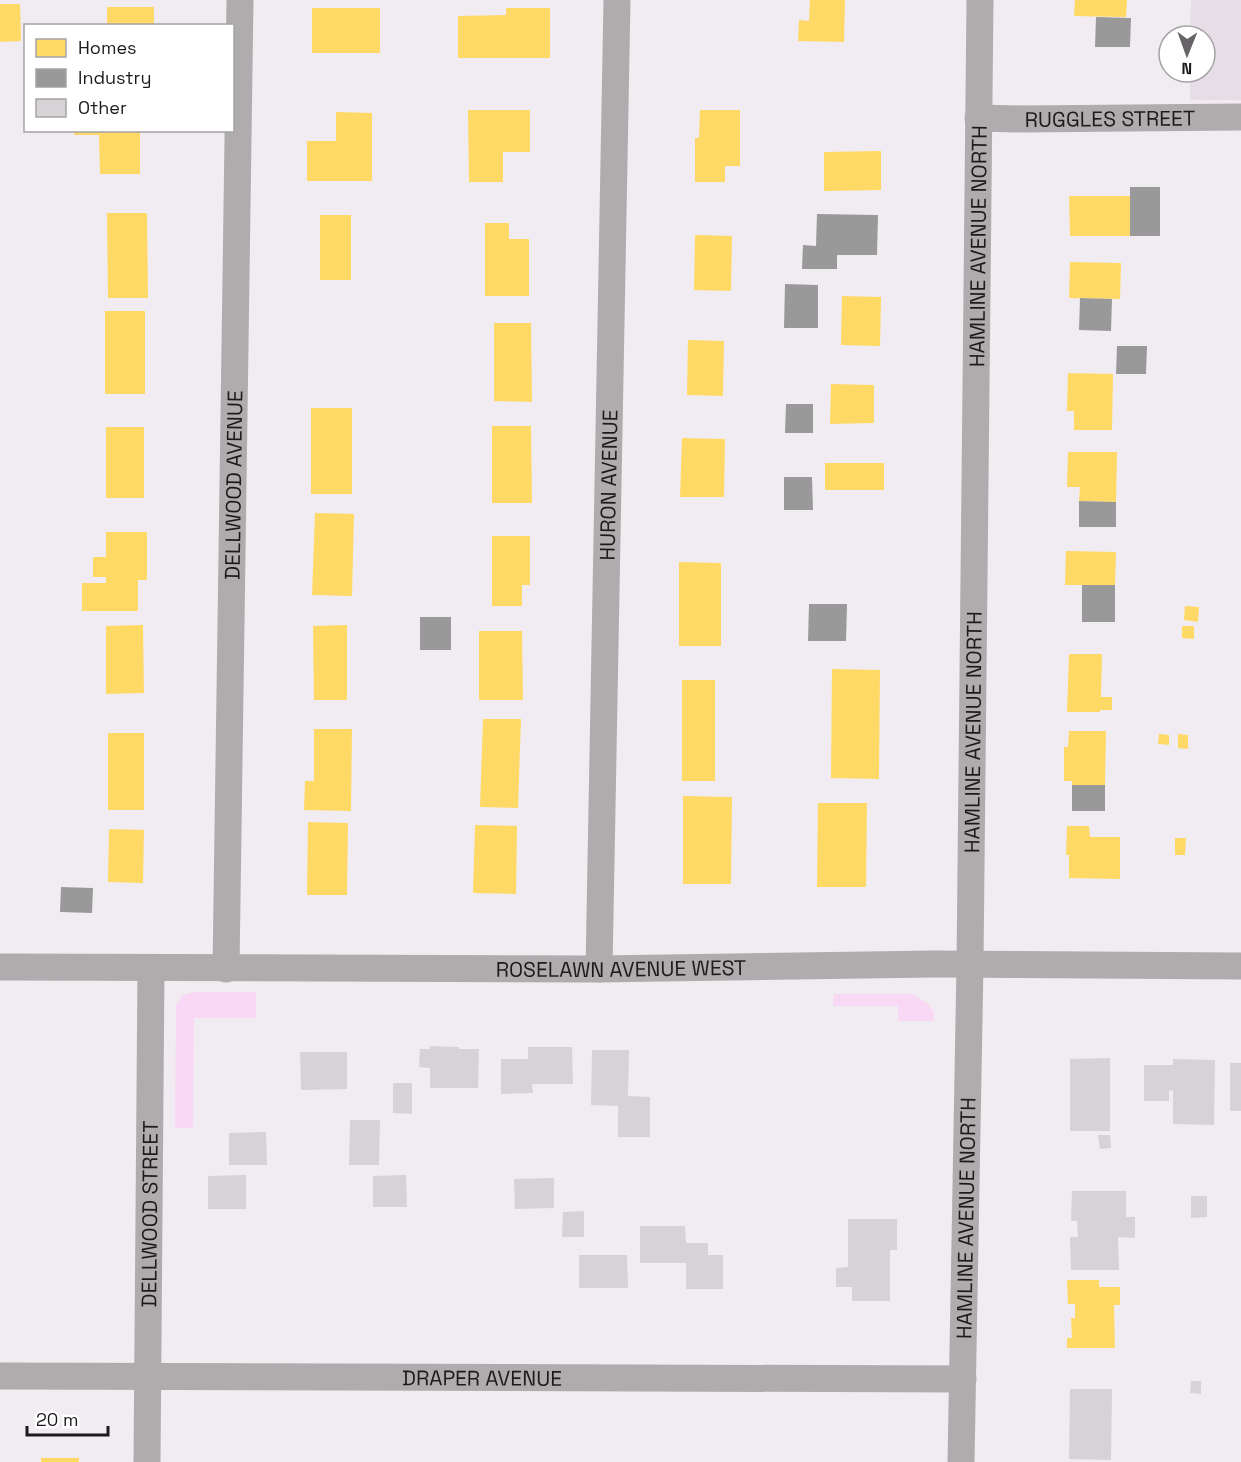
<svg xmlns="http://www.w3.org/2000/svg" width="1241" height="1462" viewBox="0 0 1241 1462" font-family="'Space Grotesk',sans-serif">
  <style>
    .built { fill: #e7dde7 }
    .green { fill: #f8d8f5 }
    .homes { fill: #ffd966 }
    .industry { fill: #999 }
    .building { fill: #d6d2d6 }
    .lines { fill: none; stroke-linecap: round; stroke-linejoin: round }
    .minor { stroke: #afacae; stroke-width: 27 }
    .labels { text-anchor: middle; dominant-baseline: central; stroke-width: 6; stroke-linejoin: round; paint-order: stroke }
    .street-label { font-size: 21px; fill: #1d1a1d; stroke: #fff }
  </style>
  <rect width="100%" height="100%" fill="#f1ecf1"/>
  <path class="built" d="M1191,0H1241V100H1190V72H1205V36H1190Z"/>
  <path class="green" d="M194,992H256V1018H194L193,1128H175L176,1005L183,995Z
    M834,994H912L927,1003L934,1012V1021H898V1006H833Z"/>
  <path class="homes" d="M810,0H845L844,42L798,41L799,20L809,21Z
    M1075,0H1127L1126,17L1074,16Z
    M0,4H20L21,41L0,42Z
    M107,7H154V26H107Z
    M312,8H380V53H312Z
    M506,8H550V58H458V16L506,15Z
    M468,110H530V152H503V182H469Z
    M700,110H740V166H725V182H695V138H699Z
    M336,112L372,113V181H307V141H336Z
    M74,130H140V174H100L99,135H74Z
    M881,151V190L824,191V152Z
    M1069,196H1130V236H1070Z
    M107,213H147L148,298H108Z
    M320,215H351V280H320Z
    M485,223H509V239H529V296H485Z
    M695,235L732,236L731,291L694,290Z
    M1070,262L1121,263L1120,299L1069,298Z
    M842,296L881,297L880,346L841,345Z
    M105,311H145V394H105Z
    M494,323H531L532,402L494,401Z
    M688,340L724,341L723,396L687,395Z
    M1068,373L1113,374L1112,430H1074V411H1067Z
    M831,384L874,385V423L830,424Z
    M311,408H352V494H311Z
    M492,426H531L532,503H492Z
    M106,427H144V498H106Z
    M682,438L725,439L724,497H680Z
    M1068,452H1117L1116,502L1079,501L1080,487H1067Z
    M825,463H884V490H825Z
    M315,513L354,514L352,596L312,595Z
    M106,532H147V580H138V611H82V583H106V577H93V557H106Z
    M492,536H530V585H522V606H492Z
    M1066,551L1116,552L1115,585H1065Z
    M679,562L721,563V646H679Z
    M1185,606L1199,607L1198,622L1184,620Z
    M143,625L144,693L106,694V626Z
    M347,625V700H314L313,626Z
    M1182,626H1194V639L1182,638Z
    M479,631H522L523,700H479Z
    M1069,654H1102L1101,697H1112V710H1100V712H1067Z
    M832,669L880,670L879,779L831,778Z
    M682,680H715V781H682Z
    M483,719H521L518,808L480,807Z
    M314,729H352L351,811L304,810L305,781H314Z
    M1069,731H1106L1105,785H1072V781H1064V747H1068Z
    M108,733H144V810H108Z
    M1159,734L1169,735V745L1158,744Z
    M1178,734L1188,735V749L1178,748Z
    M683,796L732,797L731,884H683Z
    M818,803H867L866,887H817Z
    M308,822L348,823L347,895H307Z
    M475,825L517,826L516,894L473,893Z
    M1067,826H1089L1090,837H1120V879L1069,878V855H1066Z
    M109,829L144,830L143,883L108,882Z
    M1175,838H1186L1185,855H1175Z
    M1067,1280H1099V1287H1120V1305H1114L1115,1348H1067V1338H1072L1071,1318H1075V1304H1068Z
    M41,1458H79V1462H41Z"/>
  <path class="industry" d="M1096,17L1131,18L1130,47H1095Z
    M1130,187H1160V236H1130Z
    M817,214L878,215L877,255H837V269H802L803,245L816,246Z
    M785,284L818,285V328H784Z
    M1080,298L1112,299L1111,331L1079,330Z
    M1117,346H1147L1146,374H1116Z
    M786,404H813V433H785Z
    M784,477H812L813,510H784Z
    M1079,501L1116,502V527H1079Z
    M1082,585H1115V622H1082Z
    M809,604H847L846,641H808Z
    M420,617H451V650H420Z
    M1072,785H1105V811H1072Z
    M61,887L93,888L92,913L60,912Z"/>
  <path class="building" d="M430,1046L459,1047V1049H479L478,1088H430V1068L419,1067L420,1049H430Z
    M528,1047H572L573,1084H532L533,1093L501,1094V1059H528Z
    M592,1050H629L628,1096L650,1097V1137H618V1106L591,1105Z
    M300,1052H347V1089L301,1090Z
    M1110,1058V1131H1070V1059Z
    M1173,1059L1215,1060L1214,1125L1173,1124V1091L1169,1090V1101H1144V1065H1173Z
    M1230,1063H1241V1111H1230Z
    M393,1083H412V1114L393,1113Z
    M350,1120H380L379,1165H349Z
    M266,1132L267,1165H229V1133Z
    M1098,1135H1110L1111,1148L1100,1149Z
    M246,1175V1209H208V1176Z
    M406,1175L407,1207H373V1176Z
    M554,1178V1208L515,1209L514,1179Z
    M1072,1191H1126V1217H1135V1238L1118,1237L1119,1270H1071L1070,1237H1078L1077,1221H1071Z
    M1191,1196H1207V1217L1191,1218Z
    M584,1211V1237H562L563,1212Z
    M848,1219H897V1250H890V1301H852V1287H836V1268L848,1267Z
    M640,1226H685L686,1243H708V1255H723V1289H686V1263H640Z
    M579,1255H627L628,1288H579Z
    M1191,1381H1201V1394L1190,1393Z
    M1070,1389H1112L1111,1460L1069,1459Z"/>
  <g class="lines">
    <g class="minor">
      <path id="s1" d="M978,118L1022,119L1241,117"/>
      <path id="s2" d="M0,967L599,969L934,964L1241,966"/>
      <path id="s3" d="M226,969L240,0"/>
      <path id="s4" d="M599,969L617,0"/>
      <path id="s5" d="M0,1376L963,1379"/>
      <path id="s6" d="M147,1462L151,968"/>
      <path id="s7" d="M961,1462L970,964L980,0"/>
    </g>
  </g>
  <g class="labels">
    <g class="street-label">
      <text stroke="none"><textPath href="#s1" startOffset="132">RUGGLES STREET</textPath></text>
      <text stroke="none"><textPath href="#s7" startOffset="1216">HAMLINE AVENUE NORTH</textPath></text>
      <text stroke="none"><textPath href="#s3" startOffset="484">DELLWOOD AVENUE</textPath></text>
      <text stroke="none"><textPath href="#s4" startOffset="484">HURON AVENUE</textPath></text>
      <text stroke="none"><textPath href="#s7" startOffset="730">HAMLINE AVENUE NORTH</textPath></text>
      <text stroke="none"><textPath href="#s2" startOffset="621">ROSELAWN AVENUE WEST</textPath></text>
      <text stroke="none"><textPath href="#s6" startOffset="248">DELLWOOD STREET</textPath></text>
      <text stroke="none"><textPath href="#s7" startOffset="244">HAMLINE AVENUE NORTH</textPath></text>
      <text stroke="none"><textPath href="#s5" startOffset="482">DRAPER AVENUE</textPath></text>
    </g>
  </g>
  <rect x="24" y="24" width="210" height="108" fill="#ffffff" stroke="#a5a3a5" stroke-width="1.5"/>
  <rect x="36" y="39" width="30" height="18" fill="#ffd966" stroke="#a5a3a5" stroke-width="1.5"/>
  <text x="78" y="54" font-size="18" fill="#1d1a1d">Homes</text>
  <rect x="36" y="69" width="30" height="18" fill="#999999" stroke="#a5a3a5" stroke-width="1.5"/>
  <text x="78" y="84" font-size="18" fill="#1d1a1d">Industry</text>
  <rect x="36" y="99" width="30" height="18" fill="#d6d2d6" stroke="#a5a3a5" stroke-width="1.5"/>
  <text x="78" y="114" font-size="18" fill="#1d1a1d">Other</text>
  <g transform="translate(1187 54) rotate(181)"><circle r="28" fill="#ffffff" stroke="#a5a3a5" stroke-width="1.5"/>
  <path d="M0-4.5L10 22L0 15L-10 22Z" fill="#676467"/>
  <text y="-9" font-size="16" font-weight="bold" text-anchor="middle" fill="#1d1a1d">N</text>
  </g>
  <path d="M27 1426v9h81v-9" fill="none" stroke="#1d1a1d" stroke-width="3"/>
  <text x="36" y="1426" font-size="18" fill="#1d1a1d" stroke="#ffffff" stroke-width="4.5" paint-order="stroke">20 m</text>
</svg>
